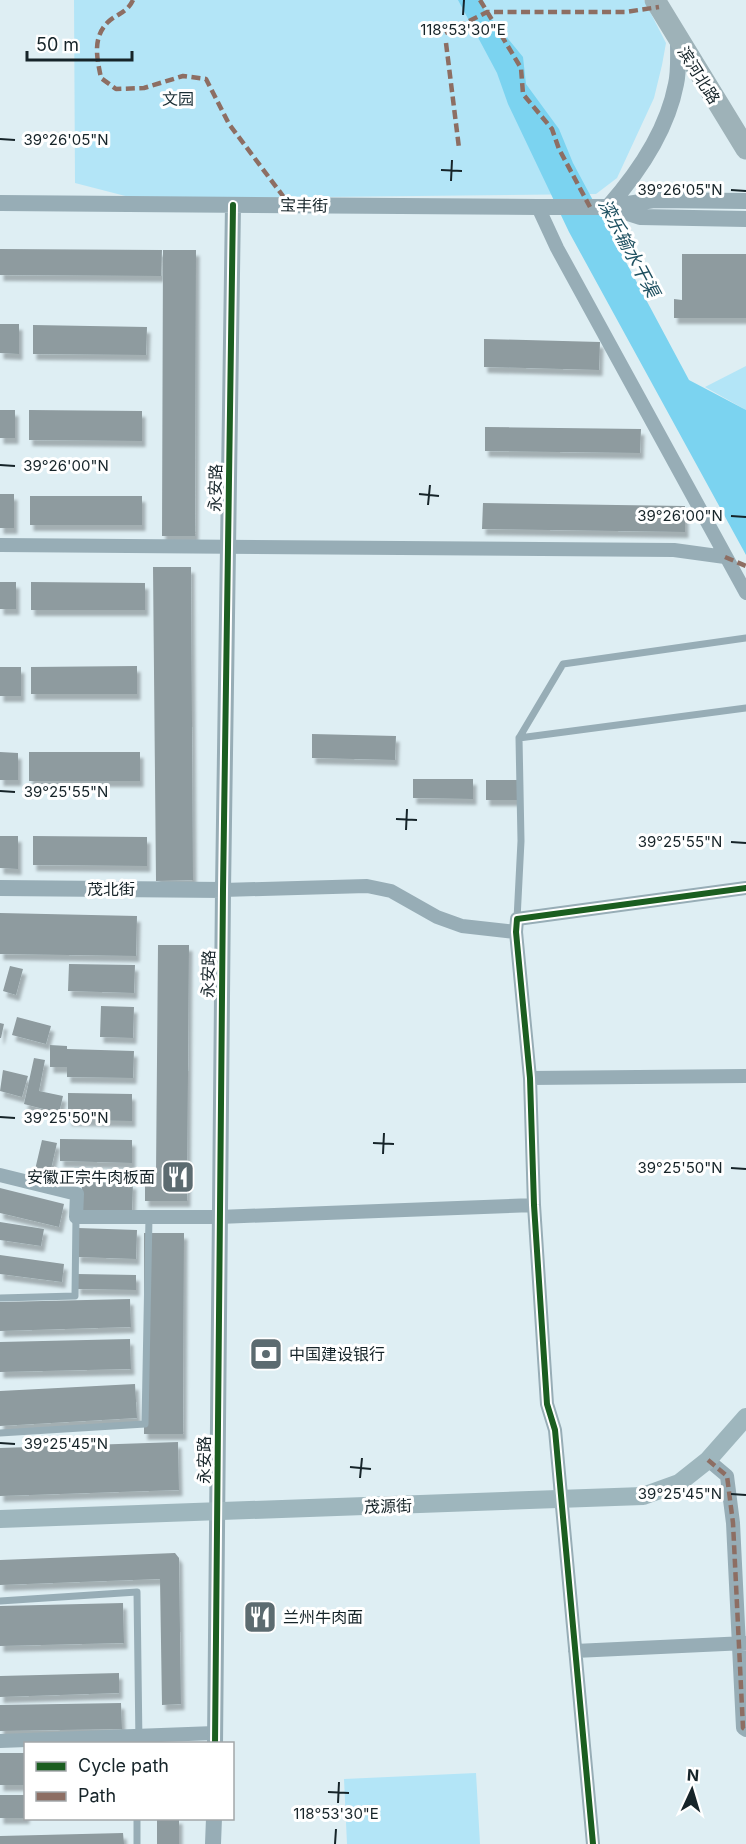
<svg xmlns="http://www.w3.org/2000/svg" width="746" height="1844" viewBox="0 0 746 1844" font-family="Inter,'Noto Sans SC',sans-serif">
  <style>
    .green { fill: #b3e5f7 }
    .water { fill: #7bd3f0 }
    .building { fill: #8e9b9f; filter: url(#shadow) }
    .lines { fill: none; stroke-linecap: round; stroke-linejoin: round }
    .service { stroke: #97adb6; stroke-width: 7 }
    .minor { stroke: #97adb6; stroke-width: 14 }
    .tertiary { stroke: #97adb6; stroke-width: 16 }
    .secondary { stroke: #9eb6bd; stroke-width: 18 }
    .primary { stroke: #9eb2b8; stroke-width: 21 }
    .quiet { stroke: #8d6e63; stroke-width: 4.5; stroke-dasharray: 9 4.5; stroke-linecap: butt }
    .cycleway-casing { stroke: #fff; stroke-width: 10 }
    .cycleway { stroke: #1b5e20; stroke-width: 6 }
    .ticks { fill: none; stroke: #162429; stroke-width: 2 }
    .labels { text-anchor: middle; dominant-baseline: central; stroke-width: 6; stroke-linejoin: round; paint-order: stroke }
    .street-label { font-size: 16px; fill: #162429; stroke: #fff }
    .park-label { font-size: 16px; fill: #192e35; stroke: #fff }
    .poi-label { font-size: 16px; fill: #162429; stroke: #fff; text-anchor: start }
    .water-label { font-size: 18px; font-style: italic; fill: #1e5060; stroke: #fff }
    .ticks-label { font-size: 15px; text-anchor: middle; fill: #162429; stroke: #fff; stroke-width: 6; stroke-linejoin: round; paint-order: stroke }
  </style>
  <defs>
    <filter id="shadow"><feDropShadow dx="3.5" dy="6" stdDeviation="1.5" flood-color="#0004"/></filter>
  </defs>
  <rect width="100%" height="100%" fill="#deeef3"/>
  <path class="green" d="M74,0H644L666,43L662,65L654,98L617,178L596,194L137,199L75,183Z
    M746,366V410L705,387Z
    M476,1773L480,1844H347L344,1779Z"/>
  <path class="water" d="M458,0H480L485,11L523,57L526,84L559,129L573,163L689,380L746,410V555L569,232L508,104L497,73Z"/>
  <path class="building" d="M0,249L162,250L161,276L0,275Z
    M163,250H196L195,536H162Z
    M682,254H746V318H674V299L682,300Z
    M0,324H19V354L0,353Z
    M33,325L147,327L146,355L33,354Z
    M484,339L600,342L599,370L484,367Z
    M0,410H15V438H0Z
    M29,410L142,411V441L29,440Z
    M485,427L641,429L640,453L485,451Z
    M0,494H14V528H0Z
    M30,496H142V525H30Z
    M483,503L685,506V532L482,529Z
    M153,567H191L193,880L156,881Z
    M0,582H16V609H0Z
    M31,582L145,583V610H31Z
    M137,666V694H31V667Z
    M0,667H21V696H0Z
    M312,734L396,736L395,760L312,758Z
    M0,752L18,753V780H0Z
    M29,752H140V781H29Z
    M413,779H473V799L413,798Z
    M486,780H517V800H486Z
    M0,836H18V869L0,868Z
    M33,836L147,837V866L33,865Z
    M0,913L137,916L136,956L0,954Z
    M158,945H189L187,1201H145V1175L156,1176Z
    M69,964L135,965L134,993L68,991Z
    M10,966L23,969L16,995L3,991Z
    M101,1006L134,1007L133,1038L100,1037Z
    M17,1017L51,1026L46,1044L12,1035Z
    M0,1023L4,1024L1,1038H0Z
    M50,1045L67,1046V1049L134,1051L133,1078L67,1077V1067H50Z
    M34,1058L45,1060L39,1091L63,1096L59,1113L24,1104Z
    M3,1070L28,1076L22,1097L0,1091Z
    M68,1093L132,1094V1121L68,1120Z
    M60,1139L132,1140V1163L60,1161Z
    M42,1140L57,1143L49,1178L34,1174Z
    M82,1182L133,1183L132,1211L81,1210Z
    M0,1188L64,1204L59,1227L0,1213Z
    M0,1222L44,1229L41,1246L0,1240Z
    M78,1228L137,1230L136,1259L77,1257Z
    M144,1233H184L183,1434H144Z
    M0,1255L64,1264L62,1282L0,1274Z
    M77,1274L136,1275V1290L77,1289Z
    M130,1299L131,1327L0,1331V1302Z
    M130,1339L131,1369L0,1372V1342Z
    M135,1384L137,1418L0,1426V1391Z
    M178,1442L179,1490L0,1496V1448Z
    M175,1553L179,1558L181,1704L162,1705L160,1579L0,1585V1560Z
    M123,1603L124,1643L0,1646V1606Z
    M119,1673V1693L0,1697V1676Z
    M121,1703L122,1729L0,1731V1705Z
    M0,1753H26V1785H0Z
    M0,1795H26V1818H0Z
    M157,1818H179V1844H157Z
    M123,1833L124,1844H0V1836Z"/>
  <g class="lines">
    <path class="service" d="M519,738L746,708
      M517,919L521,841L519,738L563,664L746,638
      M0,1298L75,1296L76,1217
      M0,1433L145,1424L149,1217
      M0,1601L137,1592L139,1744
      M137,1844V1818"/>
    <path class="minor" d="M538,207L557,248L746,593
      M0,545L674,550L725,557
      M223,890L367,886L391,891L437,917L462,926L516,932
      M530,1078L746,1076
      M0,1175L77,1194L76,1217H219L534,1205
      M708,1460L727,1476L733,1523L743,1728L746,1730
      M575,1651L746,1643
      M0,1741L215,1733
      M593,1844L555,1430L547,1404L534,1205L530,1078L516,932L517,919L746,888"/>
    <path class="tertiary" d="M0,203L538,207H608L654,200L746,201
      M608,207C639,172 667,131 676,84C679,71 678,55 678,42
      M612,208L640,217L746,219
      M0,888L223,890
      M215,1744L223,890L233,205
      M213,1844L214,1818"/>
    <path class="secondary" d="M0,1519L643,1496L679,1483L708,1460L746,1417"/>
    <path class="primary" d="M655,0L746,149"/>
    <path class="quiet" d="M133,0C127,13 118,13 108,22C92,38 97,58 101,78L116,89L144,88L183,76L206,79L229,124L283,196L282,205
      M480,0L521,68L523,94L552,129L559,149L590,207
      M445,33L487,12H625L659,7
      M446,43L459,148
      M725,557L746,566
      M708,1460L727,1476L733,1523L743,1728L746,1730"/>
    <defs>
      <path id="cycleway" d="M215,1744L223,890L233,205
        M593,1844L555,1430L547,1404L534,1205L530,1078L516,932L517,919L746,888"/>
    </defs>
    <use href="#cycleway" class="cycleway-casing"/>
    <use href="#cycleway" class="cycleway"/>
  </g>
  <path class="ticks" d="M463,15L464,0M0,139L15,140M441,170L462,171M451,181L452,160M731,190L746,191M0,465L15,466M419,494L439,496M428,505L430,485M731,516L746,517M0,791L15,792M396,819L417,820M406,830L407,809M731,842L746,843M0,1117L15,1118M373,1143L394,1144M383,1154L384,1133M731,1168L746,1169M0,1443L15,1444M350,1467L371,1469M360,1478L362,1458M731,1494L746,1495M328,1792L349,1793M338,1803L339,1782M335,1844L336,1829"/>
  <defs>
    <symbol id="restaurant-square" viewBox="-11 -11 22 22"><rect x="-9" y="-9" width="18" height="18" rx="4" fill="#5c6b70" stroke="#fff"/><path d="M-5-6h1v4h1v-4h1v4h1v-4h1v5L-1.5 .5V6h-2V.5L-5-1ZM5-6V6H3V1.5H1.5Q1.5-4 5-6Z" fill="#fff"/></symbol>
    <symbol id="bank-square" viewBox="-11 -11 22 22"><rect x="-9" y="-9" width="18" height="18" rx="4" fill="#5c6b70" stroke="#fff"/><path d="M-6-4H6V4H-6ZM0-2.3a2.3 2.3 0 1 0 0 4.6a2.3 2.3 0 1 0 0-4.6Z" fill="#fff"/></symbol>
  </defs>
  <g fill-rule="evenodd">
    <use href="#restaurant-square" x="159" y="1158" width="38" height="38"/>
    <use href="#bank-square" x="247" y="1335" width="38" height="38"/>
    <use href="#restaurant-square" x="241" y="1598" width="38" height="38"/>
  </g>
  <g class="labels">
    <g class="street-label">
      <text transform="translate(699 75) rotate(58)">滨河北路</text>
      <text transform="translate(304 205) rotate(1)">宝丰街</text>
      <text transform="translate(215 488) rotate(-89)">永安路</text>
      <text x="111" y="889">茂北街</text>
      <text transform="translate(208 974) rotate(-89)">永安路</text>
      <text transform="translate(204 1460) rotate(-90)">永安路</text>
      <text transform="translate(388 1506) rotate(-2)">茂源街</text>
    </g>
    <g class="park-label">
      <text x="178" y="99">文园</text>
    </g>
    <g class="poi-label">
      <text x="155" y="1177" text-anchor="end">安徽正宗牛肉板面</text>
      <text x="289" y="1354">中国建设银行</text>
      <text x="283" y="1617">兰州牛肉面</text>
    </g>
    <g class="water-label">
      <text transform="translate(629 248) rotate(62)">滦乐输水干渠</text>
    </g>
  </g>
  <g class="ticks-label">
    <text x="463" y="35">118°53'30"E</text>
    <text x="66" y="145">39°26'05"N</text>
    <text x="680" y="195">39°26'05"N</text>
    <text x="66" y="471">39°26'00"N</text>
    <text x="680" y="521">39°26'00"N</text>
    <text x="66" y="797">39°25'55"N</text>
    <text x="680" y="847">39°25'55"N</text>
    <text x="66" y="1123">39°25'50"N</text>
    <text x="680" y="1173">39°25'50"N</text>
    <text x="66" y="1449">39°25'45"N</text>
    <text x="680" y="1499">39°25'45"N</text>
    <text x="336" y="1819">118°53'30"E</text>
  </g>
  <rect x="24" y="1742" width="210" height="78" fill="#ffffff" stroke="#a2a7a9" stroke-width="1.5"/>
  <rect x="36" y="1762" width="30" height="9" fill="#1b5e20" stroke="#a2a7a9" stroke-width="1.5"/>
  <text x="78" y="1772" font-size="18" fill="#162429">Cycle path</text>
  <rect x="36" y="1792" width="30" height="9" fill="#8d6e63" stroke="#a2a7a9" stroke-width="1.5"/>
  <text x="78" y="1802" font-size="18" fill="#162429">Path</text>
  <g transform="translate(692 1790) rotate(4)" stroke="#ffffff" stroke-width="4.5" paint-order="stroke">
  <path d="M0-4.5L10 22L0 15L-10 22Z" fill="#162429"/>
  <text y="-9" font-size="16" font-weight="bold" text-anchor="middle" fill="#162429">N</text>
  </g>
  <path d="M27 51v9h105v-9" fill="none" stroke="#162429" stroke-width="3"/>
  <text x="36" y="51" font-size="18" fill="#162429" stroke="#ffffff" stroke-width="4.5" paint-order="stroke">50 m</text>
</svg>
